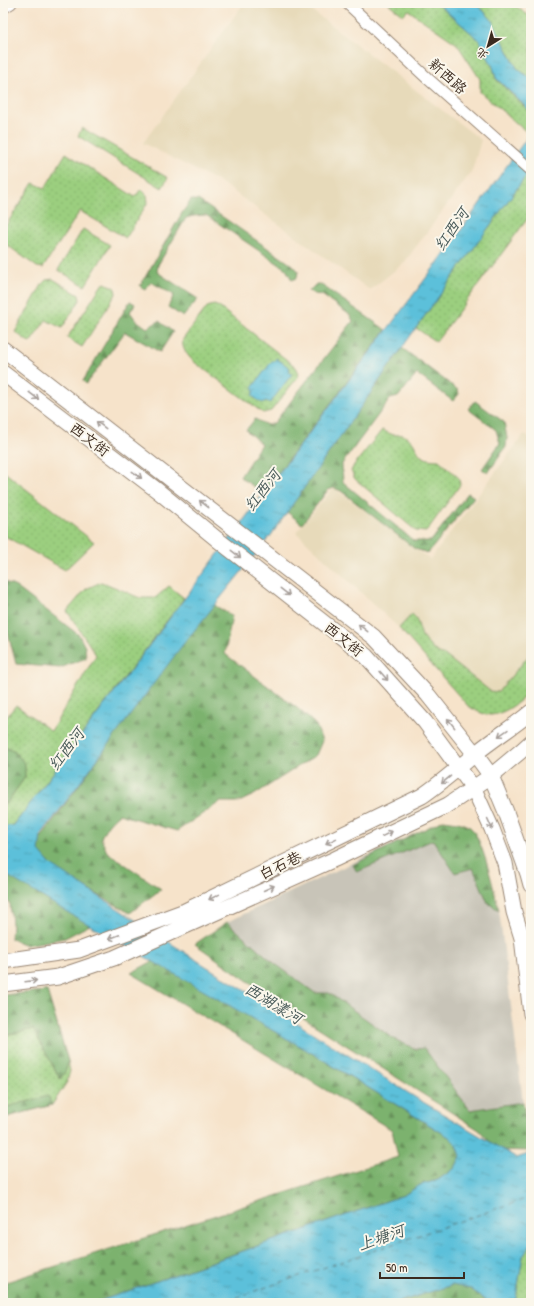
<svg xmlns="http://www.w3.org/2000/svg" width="534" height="1306" viewBox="0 0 534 1306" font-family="'Patrick Hand','LXGW WenKai TC',sans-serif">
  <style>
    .built { fill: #e7daba }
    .industrial { fill: #c8c4b8 }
    .grass { fill: url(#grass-dots); stroke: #6b7c4e }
    .forest { fill: url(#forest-firs); stroke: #5c6e46 }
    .water { fill: url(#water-ripples); stroke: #4c757c }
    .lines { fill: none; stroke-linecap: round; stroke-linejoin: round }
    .ferry { stroke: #455756; stroke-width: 1; stroke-dasharray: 5 4; stroke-linecap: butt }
    .minor-casing { stroke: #988674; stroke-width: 13 }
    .major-casing { stroke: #988674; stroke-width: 17 }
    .minor { stroke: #fff; stroke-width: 11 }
    .major { stroke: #fff; stroke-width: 15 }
    .major-bridge-casing { stroke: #988674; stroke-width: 17; stroke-linecap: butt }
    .major-bridge { stroke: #fff; stroke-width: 15 }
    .oneway { stroke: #a79f9a }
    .labels { text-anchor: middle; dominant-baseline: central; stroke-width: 4; stroke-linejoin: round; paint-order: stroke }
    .street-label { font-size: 15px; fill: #3b2a1e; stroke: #fbf7ec }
    .water-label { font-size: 16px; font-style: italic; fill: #455756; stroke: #fbf7ec }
  </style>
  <defs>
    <pattern id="grass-dots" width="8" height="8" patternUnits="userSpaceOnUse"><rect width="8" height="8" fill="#9bcf7f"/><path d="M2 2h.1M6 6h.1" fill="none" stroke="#86b26d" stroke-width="1.8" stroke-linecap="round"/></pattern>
    <pattern id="forest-firs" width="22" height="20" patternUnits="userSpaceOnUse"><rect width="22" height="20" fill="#7cb26e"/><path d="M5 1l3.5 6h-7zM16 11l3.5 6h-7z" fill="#67915a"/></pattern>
    <pattern id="water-ripples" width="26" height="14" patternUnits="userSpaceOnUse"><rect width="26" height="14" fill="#5cc0da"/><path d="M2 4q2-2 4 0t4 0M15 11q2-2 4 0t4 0" fill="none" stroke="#4d9cb0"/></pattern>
  </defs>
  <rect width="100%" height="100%" fill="#fbf7ec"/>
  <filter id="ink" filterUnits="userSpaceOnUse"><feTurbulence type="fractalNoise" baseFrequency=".025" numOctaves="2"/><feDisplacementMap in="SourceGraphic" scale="8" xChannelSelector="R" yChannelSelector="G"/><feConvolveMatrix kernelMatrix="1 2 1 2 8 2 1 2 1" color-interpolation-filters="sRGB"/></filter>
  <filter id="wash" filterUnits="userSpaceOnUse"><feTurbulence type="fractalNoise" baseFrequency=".012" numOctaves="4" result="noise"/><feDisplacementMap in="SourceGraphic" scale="16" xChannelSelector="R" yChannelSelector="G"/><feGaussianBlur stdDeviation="0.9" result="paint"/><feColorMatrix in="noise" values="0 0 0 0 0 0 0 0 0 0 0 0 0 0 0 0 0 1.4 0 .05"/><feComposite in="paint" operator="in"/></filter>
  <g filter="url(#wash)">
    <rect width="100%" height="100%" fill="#f6e3ca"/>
    <path class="built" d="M244,3H302L481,140L472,171L404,263L370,290L223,184L143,143Z
      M524,434L531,439V690L519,702L499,713L491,715L481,713L468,706L399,628L296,532L334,488L430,560Z"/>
    <path class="industrial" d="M443,820L480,843L499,910L523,1102L470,1110L424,1048L417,1049L394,1039L329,993H315L274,963L227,922Z"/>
    <path class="grass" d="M388,3H437L479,40L493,67L496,79L529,111L531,123V132L529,134L480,92V79L457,44L408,10L403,15Z
      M476,3H511L531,17V79L517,68L491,19Z
      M82,128L168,178L162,188L78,136Z
      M66,153L135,197L141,189L147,195L148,202L126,238L80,211L43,268L37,267L3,242V230L33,183L45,188Z
      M531,169V214L436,342L416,328Z
      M83,229L110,245L85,286L58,270Z
      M53,279L79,295L80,300L62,328L46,320L30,343L15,332L43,283L46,280Z
      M105,283L115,288L116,294L82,347L67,338L101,286Z
      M214,305L219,307L296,367L299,373L298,377L271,411L263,413L193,361C187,354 181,349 183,339L207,307Z
      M382,430C385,431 390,434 394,435C397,435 400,434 403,435C423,444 410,460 439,460L459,478L460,485L426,532L416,531L355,479L351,471L354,465Z
      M3,471L94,542L65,570L3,535Z
      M101,582L117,588L140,598H155L169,586L184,598L14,825L3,827V804H6L25,777L15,752L3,746V721L16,705L51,731L96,655L67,611L86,589Z
      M412,614L416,618L422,636L432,649L447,657L490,691L498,692L531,653V690C522,700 506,714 491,715C483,715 475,710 468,706L399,628Z
      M47,991L68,1061L70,1071L67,1082L52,1105L3,1118V995Z
      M531,1245V1303H515L523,1255Z"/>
    <path class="forest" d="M191,200H198L295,267L298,271L297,278L292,280L286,269L206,215L193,216L186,218L158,265L157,272L198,299L183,317L168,307L174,295L151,282L145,290L140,286L182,213Z
      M316,284H320L386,330L263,493L240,477L261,444L246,430L255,419L267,425L274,423L353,321L350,315L322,295L314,294L309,291Z
      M130,301L135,304L130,312L136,320L147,328L159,321L173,332L160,352L125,332L86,384L83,381Z
      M402,348L458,390L459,394L453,401L417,374L398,397L390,399L342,464L343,482L414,541H431L468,493L474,497L428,553L415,549L341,491L334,488L328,490L302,524L287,512Z
      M475,401L504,422L507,438L506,447L488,473L482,469L500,443L496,430L468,409Z
      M3,581L16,587L79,635L85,647L86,658L60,668L16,664L7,629L3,621Z
      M211,603L232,616L225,654L297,708L316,725L322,741L316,755L254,795L239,802H220L177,831L119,814C110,821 105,828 101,838L107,852L161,889L130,913L37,860L40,839Z
      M4,747L15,752L25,764V777L6,804H3Z
      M443,820C451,821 464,822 470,827C483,838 494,892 499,910L488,903L473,868L455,873L433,840L357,872L353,865Z
      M3,873L90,925L65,938L26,945L11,939L12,924L10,904L3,895Z
      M227,922L274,963L315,993H329L394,1039L416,1049L424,1048L470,1110L523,1102L531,1151L501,1150L491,1143L479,1130L275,1000L195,944Z
      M153,961L310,1052L449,1137L457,1145L461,1156L455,1168L438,1180L420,1185L404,1195L94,1303H3V1283L398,1157L392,1130L131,973Z
      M47,991L68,1061L66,1070L60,1079L33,1029L3,1036V995Z
      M48,1096L52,1105L3,1118V1108Z
      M452,1285L471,1289L489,1303H396Z"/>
    <path class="water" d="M437,3H476L491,19L517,68L531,79V114L529,110L496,78L493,67L479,40Z
      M531,132V169L416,328L272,534L181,647L41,835L39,851L51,865L201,963L418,1099L517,1158L531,1153V1245L523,1256L515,1303H489L471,1289L452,1285L396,1303H94L404,1195L420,1185L438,1180L455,1168L461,1156L457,1145L449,1137L310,1052L67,912L3,873V827L14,825L441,258Z
      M276,358L290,368L289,372L292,374L270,403L266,401L262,403L252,396L254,391L252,388L272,361H275Z"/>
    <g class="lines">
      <path class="ferry" d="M220,1303L531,1197"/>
    </g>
  </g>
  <g filter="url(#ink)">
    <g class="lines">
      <defs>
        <path id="minor" d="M347,3L427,78L531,170
          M3,8L11,3"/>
        <path id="major" d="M3,349L374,637L428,695L475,754L491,776L506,812L528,874L531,885
          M3,373L158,491L218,540
          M254,568L366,656L425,722L474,789L492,829L505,863L514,912L522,938L531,1014
          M3,961L79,950L185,911L422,796C441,783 457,769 475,754C493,739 513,727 531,712
          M3,984L58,977L114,958L335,859L448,805L491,776L521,751L531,742"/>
      </defs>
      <use href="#minor" class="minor-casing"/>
      <use href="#major" class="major-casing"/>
      <use href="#minor" class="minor"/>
      <use href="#major" class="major"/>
      <defs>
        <path id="major-bridge" d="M218,540L254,568"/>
      </defs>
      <use href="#major-bridge" class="major-bridge-casing"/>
      <use href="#major-bridge" class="major-bridge"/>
    </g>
    <defs><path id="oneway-shaft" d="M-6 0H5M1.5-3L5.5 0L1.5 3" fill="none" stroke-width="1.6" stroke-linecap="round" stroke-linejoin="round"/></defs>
    <g class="oneway">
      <use href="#oneway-shaft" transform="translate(34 396) rotate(37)"/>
      <use href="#oneway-shaft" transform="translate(101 425) rotate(-143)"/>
      <use href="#oneway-shaft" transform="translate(137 475) rotate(37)"/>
      <use href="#oneway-shaft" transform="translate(204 504) rotate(-142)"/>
      <use href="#oneway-shaft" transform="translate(236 554) rotate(38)"/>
      <use href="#oneway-shaft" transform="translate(285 592) rotate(38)"/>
      <use href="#oneway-shaft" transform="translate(363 628) rotate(-142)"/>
      <use href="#oneway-shaft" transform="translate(384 676) rotate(49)"/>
      <use href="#oneway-shaft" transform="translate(451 723) rotate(-128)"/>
      <use href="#oneway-shaft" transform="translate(503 733) rotate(145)"/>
      <use href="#oneway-shaft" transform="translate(446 780) rotate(140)"/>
      <use href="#oneway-shaft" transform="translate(490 824) rotate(66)"/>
      <use href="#oneway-shaft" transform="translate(387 834) rotate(-26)"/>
      <use href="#oneway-shaft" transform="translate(331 841) rotate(154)"/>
      <use href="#oneway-shaft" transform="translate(269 888) rotate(-24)"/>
      <use href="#oneway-shaft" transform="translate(214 897) rotate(154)"/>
      <use href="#oneway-shaft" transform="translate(114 937) rotate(159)"/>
      <use href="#oneway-shaft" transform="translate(31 981) rotate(-7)"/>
    </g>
  </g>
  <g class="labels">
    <g class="street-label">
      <text transform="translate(448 76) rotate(42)">新西路</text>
      <text transform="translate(90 439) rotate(37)">西文街</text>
      <text transform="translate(344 639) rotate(38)">西文街</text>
      <text transform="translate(280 865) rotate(-26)">白石巷</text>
    </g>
    <g class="water-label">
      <text transform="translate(451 229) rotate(-55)">红西河</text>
      <text transform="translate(262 490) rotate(-52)">红西河</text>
      <text transform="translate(66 749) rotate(-53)">红西河</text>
      <text transform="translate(274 1003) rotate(31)">西湖漾河</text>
      <text transform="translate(381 1237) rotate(-19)">上塘河</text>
    </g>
  </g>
  <rect width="534" height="1306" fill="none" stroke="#fbf7ec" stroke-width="16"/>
  <g transform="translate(488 46) rotate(217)" stroke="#fbf7ec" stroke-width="3" paint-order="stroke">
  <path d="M0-3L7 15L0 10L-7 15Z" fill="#3b2a1e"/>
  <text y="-6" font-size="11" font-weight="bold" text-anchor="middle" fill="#3b2a1e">北</text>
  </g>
  <path d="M380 1272v6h84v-6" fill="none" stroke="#3b2a1e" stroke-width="2"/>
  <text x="386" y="1272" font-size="12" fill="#3b2a1e" stroke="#fbf7ec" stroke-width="3" paint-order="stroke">50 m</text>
</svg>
